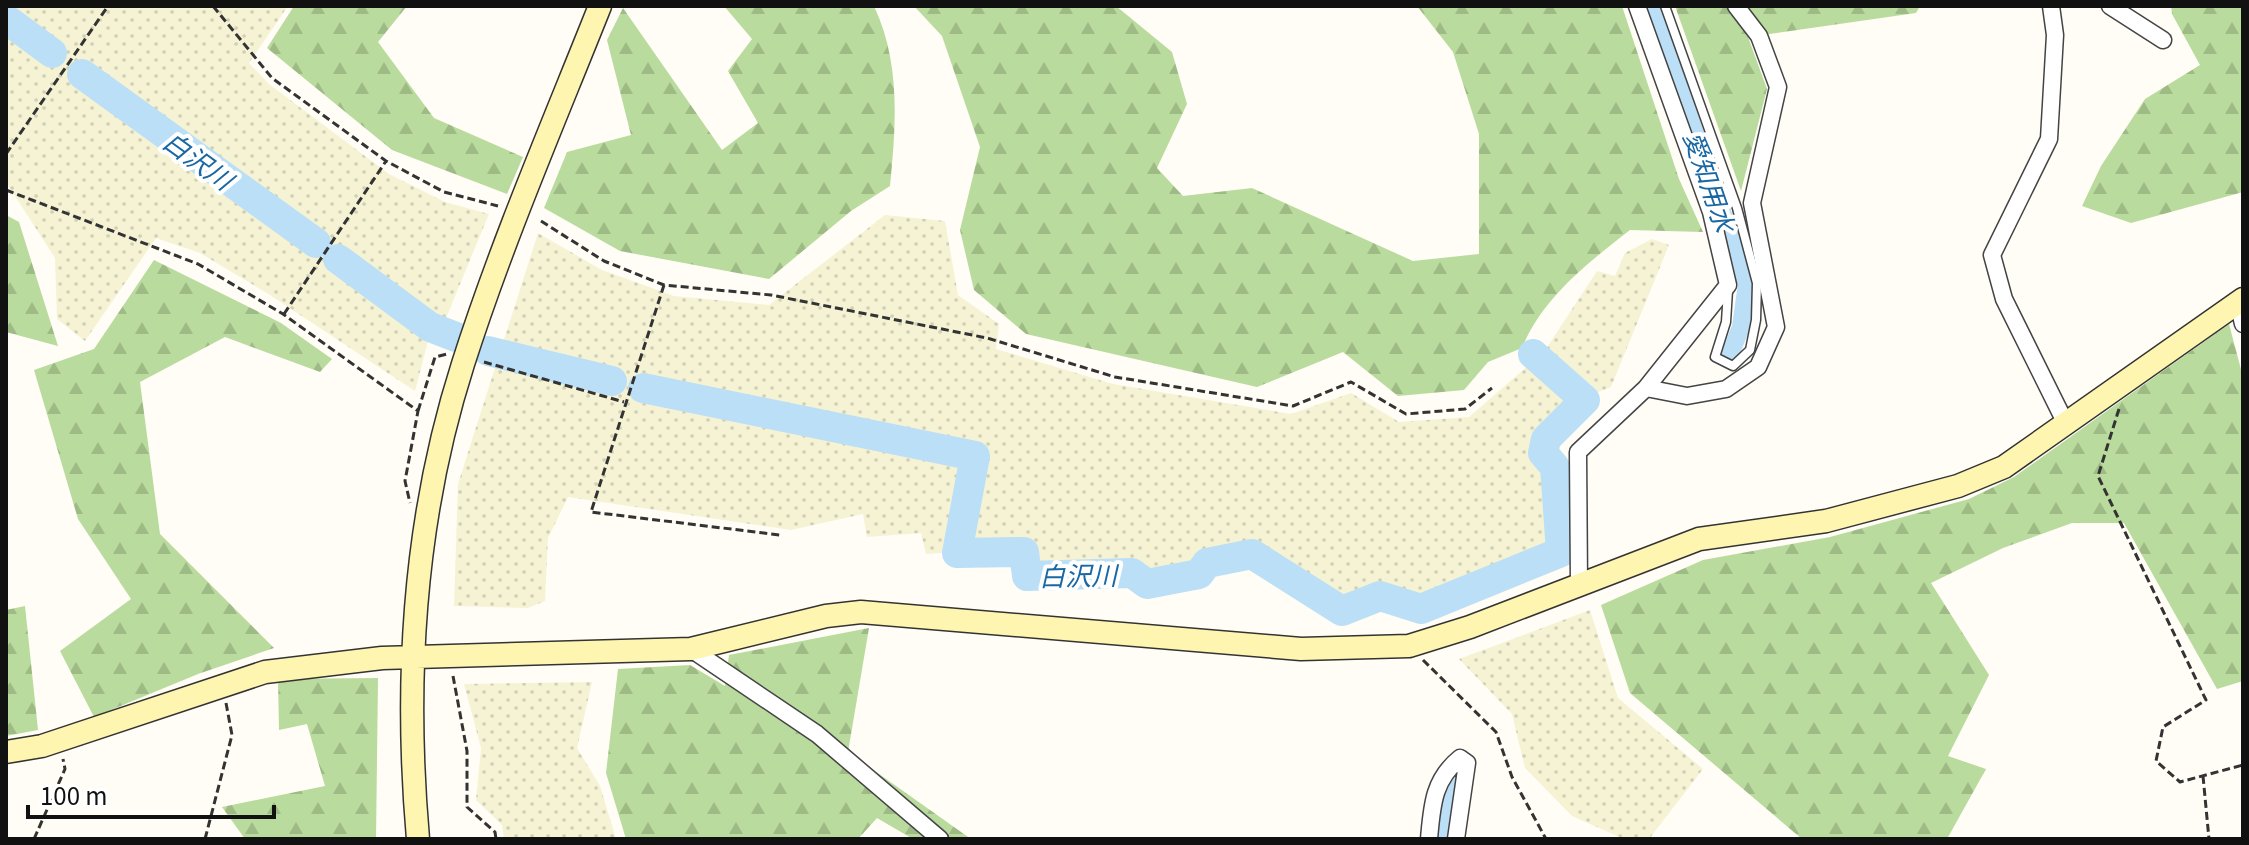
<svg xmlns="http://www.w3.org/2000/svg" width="2249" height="845" viewBox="0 0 2249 845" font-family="Georgia,'Noto Sans JP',serif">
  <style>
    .farmland { fill: url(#farmland-dots) }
    .forest { fill: url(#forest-firs) }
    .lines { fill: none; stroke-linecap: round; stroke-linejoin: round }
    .canal { stroke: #badff6; stroke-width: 18 }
    .river { stroke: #badff6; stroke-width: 30 }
    .lane-casing { stroke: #444; stroke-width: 11 }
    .street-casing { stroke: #444; stroke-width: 19 }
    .secondary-casing { stroke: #333; stroke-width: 25 }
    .path { stroke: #333; stroke-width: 3; stroke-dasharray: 8 4; stroke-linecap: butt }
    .lane { stroke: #fff; stroke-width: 8 }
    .street { stroke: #fff; stroke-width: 16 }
    .secondary { stroke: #fef5b1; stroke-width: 22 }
    .labels { text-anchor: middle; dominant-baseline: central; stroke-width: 8; stroke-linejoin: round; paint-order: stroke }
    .water-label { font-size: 26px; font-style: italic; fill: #1967a3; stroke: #fff }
  </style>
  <defs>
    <pattern id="farmland-dots" width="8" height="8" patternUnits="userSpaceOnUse" patternTransform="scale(2)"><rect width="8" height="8" fill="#f5f3d4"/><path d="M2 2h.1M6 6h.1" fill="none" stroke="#d1cfb5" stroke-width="1.8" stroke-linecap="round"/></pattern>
    <pattern id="forest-firs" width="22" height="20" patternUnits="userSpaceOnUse" patternTransform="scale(2)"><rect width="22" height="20" fill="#b9db9d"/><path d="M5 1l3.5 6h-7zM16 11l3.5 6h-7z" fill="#9ebb86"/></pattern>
  </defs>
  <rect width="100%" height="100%" fill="#fffdf5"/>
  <path class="farmland" d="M6,6H288L249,63L269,84L389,174L445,202L489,214L446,318L428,341L415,391L270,295L200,253L156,238L85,341L57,319L55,258L6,182Z
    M885,215L945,221L958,295L999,324L996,349L1113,384L1291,414L1351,393L1399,422L1469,417L1544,352L1597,271L1615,276L1625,253L1652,239L1669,245L1611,387L1568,404L1537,440L1534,456L1549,472L1551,546L1426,607L1384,587L1343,603L1255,546L1207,555L1195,567L1149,576L1133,566L1033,568L1029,546L926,554L921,533L867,537L863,514L791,530L568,497L548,538L545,601L528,608L454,606L458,484L538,233L602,270L674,296L769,305Z
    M1590,610L1618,698L1703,769L1649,839H1624L1572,816L1525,768L1512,714L1459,659Z
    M592,682L577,748L600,786L616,839H504L502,825L476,800L481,748L464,684Z"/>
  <path class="forest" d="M294,6H407L378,42L434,118L523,157L507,194L392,150L267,48Z
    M724,6H874C901,64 896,124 890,186L851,211L769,279L620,251L544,208L567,152L631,135L607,40L623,8L722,150L758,123L728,71L752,39Z
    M914,6H1116L1172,52L1187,104L1157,168L1183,196L1252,188L1413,261L1479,254V134L1453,52L1417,6H1622L1679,179L1703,232L1630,230C1589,262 1542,298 1522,348L1488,362L1464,390L1398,396L1343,352L1257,387L1026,334L974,290L960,230L980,147L942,36Z
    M1675,6H1920L1916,13L1748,37L1767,89L1741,191Z
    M2171,6H2243V192L2131,223L2082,206L2101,166L2145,99L2200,65L2172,14Z
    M6,215L19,222L58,346L6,332Z
    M154,260L281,323L332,359L320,372L225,337L140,382L160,534L274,648L198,674L94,717L60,651L131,599L78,519L34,370L94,349Z
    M2229,324L2243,377V681L2217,689L2124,523H2072L2003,548L1931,583L1989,675L1948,756L1986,769L1947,839H1802L1630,693L1601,605L1703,560L1830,537L1969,499L2014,477Z
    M25,606L38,730L6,736V610Z
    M869,628L848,752L971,839H913L877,818L858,839H626L606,773L618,669L690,665L725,686L729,655Z
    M378,678L376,839H245L222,807L325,786L307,724L279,730L278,679Z"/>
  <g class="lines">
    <path class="canal" d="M1651,6L1747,284L1741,327L1729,357
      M1440,839L1447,792L1461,764"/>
    <path class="river" d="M6,19L52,53
      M82,74L316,243
      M338,259L430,327L456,337
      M488,351L612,381
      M643,388L975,456L957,553L1024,552L1027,576L1132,573L1147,584L1199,574L1207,563L1252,554L1342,611L1380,596L1421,609L1561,552L1555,467L1543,453L1546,439L1585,400L1533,354"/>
    <defs>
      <path id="lane" d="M1665,6L1737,208L1757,283L1756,320L1750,350L1733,366L1715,357L1726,322L1728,290"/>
      <path id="street" d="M2051,6L2055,35L2049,139L1992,255L2004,299L2066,424
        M2110,6L2163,40
        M2238,302L2243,324
        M1646,388L1687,396L1726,389L1758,367L1776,327L1752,203L1778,87L1759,36L1736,6
        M1579,585L1578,452L1646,388L1728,285L1711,212L1637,6
        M691,649L817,734L940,839
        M1429,839C1432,806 1433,780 1460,758L1467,763L1456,839"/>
      <path id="secondary" d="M6,752L42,746L265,672L382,658L691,649L826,616L861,612L1301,649L1409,646L1470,627L1699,539L1826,521L1958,486L2004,467L2243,299
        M418,839C404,680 414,517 463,364C502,242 553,124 600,6"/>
    </defs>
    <use href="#lane" class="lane-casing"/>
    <use href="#street" class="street-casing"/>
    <use href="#secondary" class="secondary-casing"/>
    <path class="path" d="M213,6L272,78L386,161L444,192L498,206
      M6,154L108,6
      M6,190L198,264L283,314L418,411L405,481L410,503
      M541,221L604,261L664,285L771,295L987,338L1115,377L1293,406L1351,382L1406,414L1465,409L1492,388
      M664,285L591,512L780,535
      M284,314L386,161
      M484,362L624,402
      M2119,409L2098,476L2206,700L2163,727L2156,761L2180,782L2243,765
      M418,411L435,357L447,354
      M1423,660L1496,732L1512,777L1546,839
      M453,676L467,751V807L495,832L496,839
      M2203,776L2209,839
      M34,839L65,769L63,759
      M205,839L232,735L226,703"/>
    <use href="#lane" class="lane"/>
    <use href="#street" class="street"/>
    <use href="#secondary" class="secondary"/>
  </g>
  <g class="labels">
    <g class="water-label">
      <text transform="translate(199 159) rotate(36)">白沢川</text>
      <text transform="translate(1711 181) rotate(71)">愛知用水</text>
      <text transform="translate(1078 574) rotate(-1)">白沢川</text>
    </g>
  </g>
  <rect width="2249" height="845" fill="none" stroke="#111111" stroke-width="16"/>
  <path d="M28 805v12h246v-12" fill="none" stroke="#111111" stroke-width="4"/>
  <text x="40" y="805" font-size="24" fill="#111111" stroke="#ffffff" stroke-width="6" paint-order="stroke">100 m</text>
</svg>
